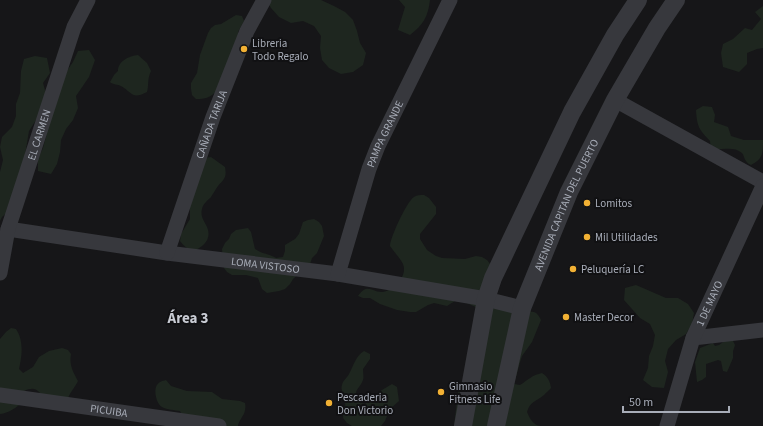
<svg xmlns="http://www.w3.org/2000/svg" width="763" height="426" viewBox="0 0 763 426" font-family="'Source Sans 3',sans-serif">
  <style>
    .green { fill: #1e261f }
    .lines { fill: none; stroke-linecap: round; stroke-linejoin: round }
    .minor { stroke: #37383d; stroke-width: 15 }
    .tertiary { stroke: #37383d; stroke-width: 18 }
    .poi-dot { fill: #f2b134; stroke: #111113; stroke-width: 1.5 }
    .labels { text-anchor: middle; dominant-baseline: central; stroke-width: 4; stroke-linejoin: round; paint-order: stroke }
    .poi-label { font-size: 11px; fill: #a8adb8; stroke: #111113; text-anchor: start }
    .street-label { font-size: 11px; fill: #a8adb8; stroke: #111113 }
    .district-label { font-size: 15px; font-weight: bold; fill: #c9ccd4; stroke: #111113 }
  </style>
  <rect width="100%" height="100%" fill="#161618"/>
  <path class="green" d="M266,0H321L334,6L345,12L353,20L357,31L360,43L366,53L363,65L353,72L341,74L329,68L322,60L320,48L321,36L314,26L303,21L291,23L279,17L271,8Z
    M399,0H430C428,17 423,25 410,35L398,30L405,7Z
    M763,6V48L757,49L747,53V64L739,72L723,67L721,53L723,44L733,39L745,28L752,30L761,19L755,12Z
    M236,15L242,16L244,21L238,32V38L217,90C211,98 205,99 196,99L192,95L191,89V83L197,73L200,55L208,33L211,28L215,25L221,24Z
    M89,50L95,60L89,77L76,96L78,108L73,120L66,129L61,140L60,152L57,164L51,174L38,171V159L43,148L46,137L47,125L36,120L29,131L25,155L11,209L2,217L0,221V172L3,160L0,147L2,137L12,127L16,116V104L20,93L21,71L24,59L35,56L47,58L50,73L43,83L46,94L66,72L73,62L78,51Z
    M138,55L147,63L151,71C147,79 149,86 147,92C132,100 133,93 121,86C118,84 113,85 110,82L114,75L118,71C118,61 129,56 138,55Z
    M703,106L712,107L715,115L714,122L728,127L731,136L744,140H763C763,153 763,159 751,165C749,164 747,163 746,161C744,159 744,155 742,153C733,145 720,151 711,149L710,141C699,129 697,127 696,110Z
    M211,157L225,167C227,178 224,179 218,186C215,190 213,194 211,197C207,201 203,204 202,209C200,217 204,220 207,227C212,239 204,246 194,251C187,249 184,246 180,241L181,234L190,219V205L205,158Z
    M424,195L429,198L436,207V214L420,234V239L427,250L436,256L442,258L465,259L476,256L482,257L487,260L491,265L479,308C472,306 466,302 458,299L447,306L434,303L428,305L416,312H410L397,310L380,304L370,298H363L358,296C368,282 372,293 383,292C394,290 408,276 403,264C400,258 394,252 390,246C390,238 407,201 414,197C417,195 420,195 424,195Z
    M314,219L319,222L322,226L324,236L317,253L312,258L310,264L293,279L290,284L285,289L279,291L267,293L262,289L258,278L246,275H232L227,272L224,268L223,262L222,249L225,243L229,239L231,234L236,230L248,228L251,232L255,249C262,254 270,254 276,258L283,257L285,251V245L295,239L299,234L303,222L308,220Z
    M636,285L666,298H678L688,304L694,313L692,324L686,334L676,340L668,349L665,361L668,372L664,388L652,387L643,380L648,368L649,356L653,346L655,335L650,324L640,318L624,300L625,288Z
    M496,304L531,310V312C536,311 539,316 541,320L532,342L522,356L520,362L514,384L520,385C528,380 532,375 542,373C548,377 550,381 551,388C549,390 546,393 544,395C536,402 530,401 527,412C530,419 533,425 541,426H454L458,392L490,314Z
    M11,328L16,329C24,341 22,356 19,369L23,373L33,367L39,357L49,351L62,348L68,350L71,354C69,365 73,372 78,381C75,387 71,391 68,398H43C38,388 33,387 24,391L22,403C15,408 9,413 0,414V339L6,332Z
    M726,340L733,341L735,345L733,351V358L727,372L723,371L721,361L718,360L706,364V377L702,380L697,382L695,362L700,348L713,343L715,346L719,345Z
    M364,351L370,354V359L363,369C363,373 364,377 363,380C359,390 352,390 359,402L365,404L377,393L392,384L397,387L399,401L390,409L385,421L381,426H352L347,423L343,418C343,413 346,408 345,403C345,397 340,391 342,385C343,380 347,378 349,374C354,365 355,357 364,351Z
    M166,380L171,386L187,391L212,392L222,399L240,401L245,403C246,408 245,413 242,417C240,421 239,421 238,426H183V417L180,411C175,410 167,410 162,407C157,404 154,393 156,387C158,382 162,381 166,380Z"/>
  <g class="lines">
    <g class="minor">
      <path d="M615,100L763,182"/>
      <path id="s1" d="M8,229L167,253L338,274L486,299L522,308"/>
      <path id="s2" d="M167,253L213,117L247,31L264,0"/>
      <path id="s3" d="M0,273L8,229L74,27L88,0"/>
      <path id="s4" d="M338,274L369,169L378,146L450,0"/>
      <path d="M693,338L763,330"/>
      <path id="s5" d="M0,395L219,426"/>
      <path id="s6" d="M667,426L693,338L763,186"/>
    </g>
    <g class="tertiary">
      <path d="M463,426L486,299L493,278L572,112L615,35L638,0"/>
      <path id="s7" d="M496,426L522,308L569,192L615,100L657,28L676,0"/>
    </g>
  </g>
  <g class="poi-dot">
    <circle cx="244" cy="49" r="4"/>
    <circle cx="587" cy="203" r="4"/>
    <circle cx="587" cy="237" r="4"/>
    <circle cx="573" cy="269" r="4"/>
    <circle cx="566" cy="317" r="4"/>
    <circle cx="441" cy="392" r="4"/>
    <circle cx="329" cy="403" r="4"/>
  </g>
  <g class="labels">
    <g class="poi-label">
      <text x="252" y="43">Libreria<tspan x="252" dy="13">Todo Regalo</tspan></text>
      <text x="595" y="203">Lomitos</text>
      <text x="595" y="237">Mil Utilidades</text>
      <text x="581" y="269">Peluquería LC</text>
      <text x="574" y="317">Master Decor</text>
      <text x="449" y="386">Gimnasio<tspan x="449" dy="13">Fitness Life</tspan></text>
      <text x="337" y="397">Pescaderia<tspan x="337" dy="13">Don Victorio</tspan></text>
    </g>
    <g class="street-label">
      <text stroke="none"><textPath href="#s2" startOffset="136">CAÑADA TARIJA</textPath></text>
      <text stroke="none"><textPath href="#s4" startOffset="148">PAMPA GRANDE</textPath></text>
      <text stroke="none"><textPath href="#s3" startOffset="144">EL CARMEN</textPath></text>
      <text stroke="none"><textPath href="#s7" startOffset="233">AVENIDA CAPITAN DEL PUERTO</textPath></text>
      <text stroke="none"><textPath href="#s1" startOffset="260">LOMA VISTOSO</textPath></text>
      <text stroke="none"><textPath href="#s6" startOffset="130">1 DE MAYO</textPath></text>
      <text stroke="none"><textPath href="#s5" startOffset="110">PICUIBA</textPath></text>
    </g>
    <g class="district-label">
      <text x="188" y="318">Área 3</text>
    </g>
  </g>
  <path d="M623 406v6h106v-6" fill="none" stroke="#a8adb8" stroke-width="2"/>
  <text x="629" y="406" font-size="12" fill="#a8adb8" stroke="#111113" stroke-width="3" paint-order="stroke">50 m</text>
</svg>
